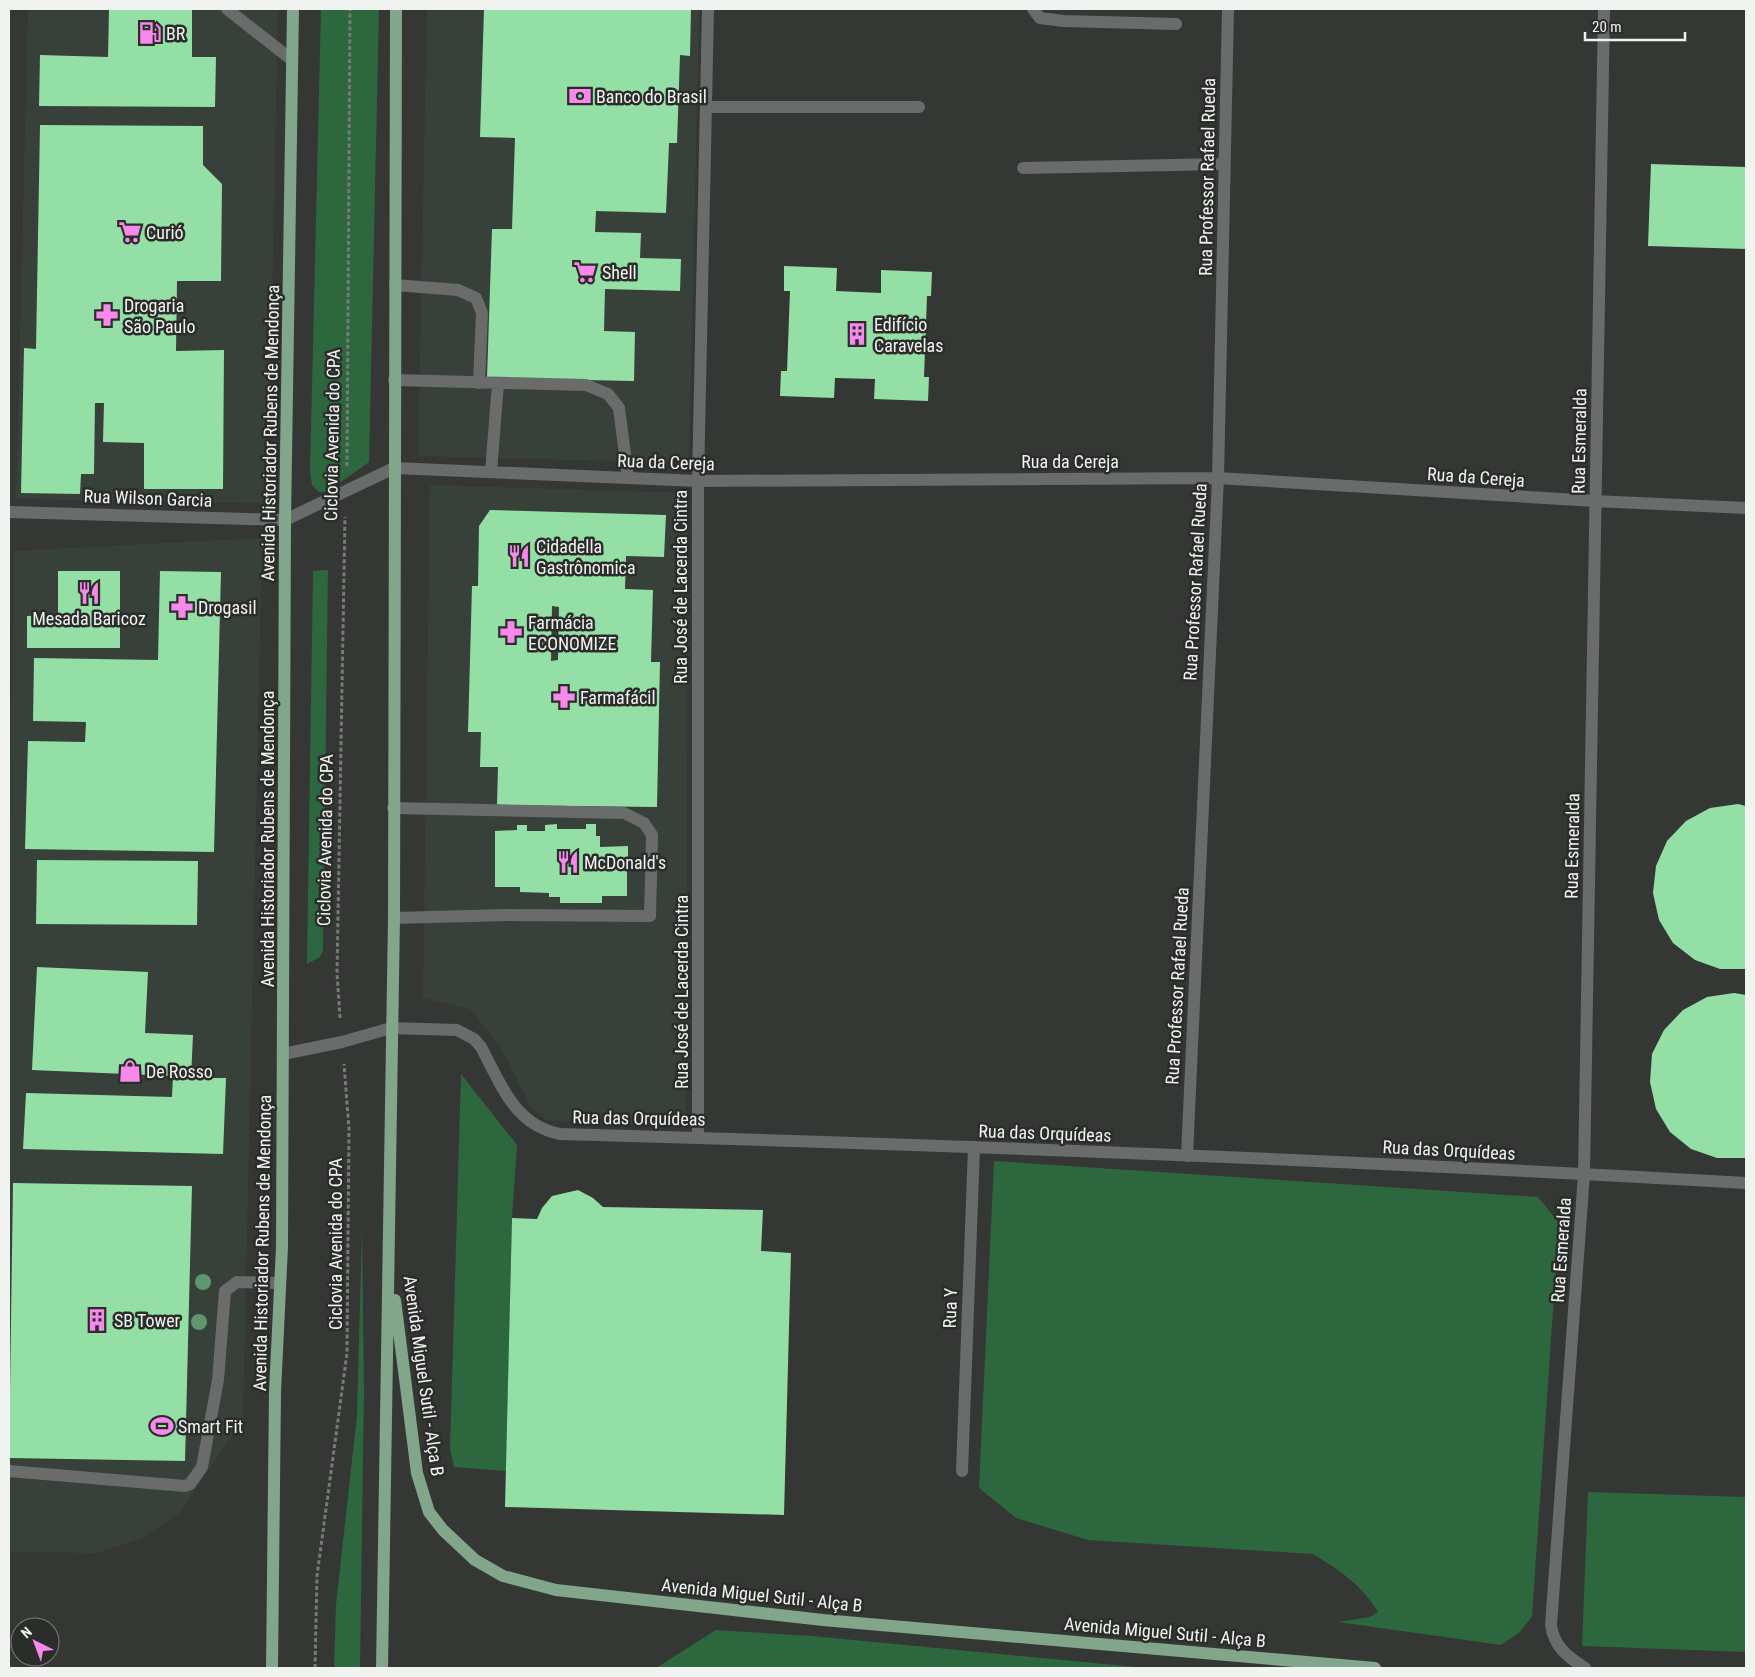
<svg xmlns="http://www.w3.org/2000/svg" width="1755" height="1677" viewBox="0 0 1755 1677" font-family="'Roboto Condensed',sans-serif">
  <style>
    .built { fill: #38403a }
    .green { fill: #2d673e }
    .building { fill: #94dfa5; fill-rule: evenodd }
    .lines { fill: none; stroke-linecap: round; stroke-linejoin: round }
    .path { stroke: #787a78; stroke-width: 3; stroke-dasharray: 4 2.5; stroke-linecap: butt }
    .lane { stroke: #696c6a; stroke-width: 12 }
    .street { stroke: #696c6a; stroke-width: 12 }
    .primary { stroke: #81a689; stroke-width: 12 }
    .tree { fill: #5e966d }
    .labels { text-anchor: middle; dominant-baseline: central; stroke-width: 5; stroke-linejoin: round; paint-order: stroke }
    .poi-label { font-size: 18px; fill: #f1f3f1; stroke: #2b2d2b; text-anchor: start }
    .street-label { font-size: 18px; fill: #f1f3f1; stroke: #2b2d2b }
  </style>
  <rect width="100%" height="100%" fill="#353735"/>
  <path class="built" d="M28,9H278L268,503L16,499Z
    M427,9H699L689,463L418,456Z
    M430,485L688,493L686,1127L546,1120L530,1106L503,1051L470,1009L423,998Z
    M262,538L243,1419L179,1514L144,1537L97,1553L9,1552V881L14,551Z"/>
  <path class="green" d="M321,9H379L369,462L327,492H319L312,485L310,470Z
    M328,570L323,951L320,957L307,964L313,571Z
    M461,1074L517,1145L512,1218L506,1471L454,1467L450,1449Z
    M994,1161L1538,1197L1559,1223L1532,1616L1520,1632L1501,1645L1338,1622L1370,1617L1378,1612C1362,1585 1339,1570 1313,1554L1088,1540L1016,1518L979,1488Z
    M362,1230L364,1389L360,1668H334L336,1605L357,1415Z
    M1588,1492L1746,1497V1652L1582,1646Z
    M716,1630L812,1636L1147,1668H656Z"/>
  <path class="building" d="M109,9H192V57H216L215,107L39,106L40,55L108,57Z
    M484,9H691L690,56L680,55L677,143H669L666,213L596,211L595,232L641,233L640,258L681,259L680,291L605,289L604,331L635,332L634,381L487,378L492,229H512L515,138L480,137Z
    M40,125L203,126V165L222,184L221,281H177L176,351L224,350L223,489H144V443L103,442L104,403H95L94,474H81L80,494L21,493L24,348L36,349Z
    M1651,164L1746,167V249L1648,246Z
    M784,266L837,268L836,291L881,293V270L932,272L931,296H927L924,377H929L928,401L874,399L875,379L835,378L834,398L780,396L781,371H787L790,291H784Z
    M490,510L666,515L664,557L626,556L625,589L653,590L651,662H660L657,807L497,805L498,767H480L481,732H468L472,586H478L479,526ZM552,606L559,607L558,660L551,661Z
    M58,571H120V648H27V616L58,615Z
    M160,571L221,572L214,852L25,849L28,741L85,742L86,722L33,721L34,658L158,660Z
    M1738,804L1746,806V969H1720L1695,960L1673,943L1659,920L1653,893L1656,866L1667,841L1686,821L1710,808Z
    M557,824V829H586V824H596V836H600V847L628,846V858H641V867L627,866V896H602V903H560V897H549V893L520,892V887H495V831L517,830V825H527V831H545V825Z
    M37,860L198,861L197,925L36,924Z
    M37,967L148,972L145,1033L193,1035L191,1078H226L223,1154L23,1149L26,1093L172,1097L173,1076L32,1070Z
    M1734,993L1746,995V1158H1717L1691,1149L1670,1132L1656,1109L1650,1082L1652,1054L1664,1030L1683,1010L1707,997Z
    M13,1183L192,1186L185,1461L9,1458Z
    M578,1190L593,1198L603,1207L763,1210L761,1251L791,1253L784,1515L505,1507L512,1218L537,1219L542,1208L552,1196Z"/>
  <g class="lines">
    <path class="path" d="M347,466L350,9
      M340,1018L337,973L345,517
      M315,1668L317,1576L347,1353L349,1129L344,1064"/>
    <path class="lane" d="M227,9L292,60
      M1033,9L1040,18L1064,21L1176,24
      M706,107H919
      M1023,168L1224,164
      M395,285L458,290L476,298L482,313L479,383
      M394,380L586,385L608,394L619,408L628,478
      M491,472L498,383
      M393,808L624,813L644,823L652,835L650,916L508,915L394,918
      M9,1471L185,1486L190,1484L202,1467L218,1380L225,1291L237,1282L280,1283"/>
    <path class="street" d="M9,512L285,520L394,468L698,481L1218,478L1595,501L1746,508
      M283,1054L342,1042L391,1028L457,1030L474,1039L481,1047C501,1084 514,1125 560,1134C955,1145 1351,1160 1746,1183
      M698,1136V481L708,9
      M1187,1156L1218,478L1228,9
      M962,1471L974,1147
      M1585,1668C1568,1657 1554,1647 1551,1625L1584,1174L1604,9"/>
    <path class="primary" d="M395,1300L417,1473L429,1512L443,1530L475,1560L503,1576L556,1590L823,1620L1375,1668
      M272,1668L275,1392L282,1247L285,520L293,9
      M382,1668L394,918L396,9"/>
  </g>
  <g class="tree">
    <circle cx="203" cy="1282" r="8"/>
    <circle cx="199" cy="1322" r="8"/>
  </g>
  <defs>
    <symbol id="fuel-bare" viewBox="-9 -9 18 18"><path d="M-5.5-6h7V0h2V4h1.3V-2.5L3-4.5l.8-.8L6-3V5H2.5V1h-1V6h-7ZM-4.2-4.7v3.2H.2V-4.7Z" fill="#f788ec" stroke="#2b2d2b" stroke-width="2.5" paint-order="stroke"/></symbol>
    <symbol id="bank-bare" viewBox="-9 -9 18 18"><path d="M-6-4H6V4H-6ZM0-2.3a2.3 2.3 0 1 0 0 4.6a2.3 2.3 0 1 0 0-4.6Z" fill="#f788ec" stroke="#2b2d2b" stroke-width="2.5" paint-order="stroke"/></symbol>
    <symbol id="supermarket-bare" viewBox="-9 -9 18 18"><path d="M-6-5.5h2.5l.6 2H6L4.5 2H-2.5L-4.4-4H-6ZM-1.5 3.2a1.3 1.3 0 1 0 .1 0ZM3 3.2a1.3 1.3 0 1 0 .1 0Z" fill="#f788ec" stroke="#2b2d2b" stroke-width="2.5" paint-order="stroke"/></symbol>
    <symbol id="pharmacy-bare" viewBox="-9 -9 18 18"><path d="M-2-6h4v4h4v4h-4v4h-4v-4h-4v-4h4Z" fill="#f788ec" stroke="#2b2d2b" stroke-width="2.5" paint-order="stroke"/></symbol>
    <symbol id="building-bare" viewBox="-9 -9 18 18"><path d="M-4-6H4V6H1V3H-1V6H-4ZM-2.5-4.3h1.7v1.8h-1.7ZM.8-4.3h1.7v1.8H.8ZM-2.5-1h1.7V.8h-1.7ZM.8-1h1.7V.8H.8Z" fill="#f788ec" stroke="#2b2d2b" stroke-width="2.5" paint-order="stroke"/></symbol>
    <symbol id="restaurant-bare" viewBox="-9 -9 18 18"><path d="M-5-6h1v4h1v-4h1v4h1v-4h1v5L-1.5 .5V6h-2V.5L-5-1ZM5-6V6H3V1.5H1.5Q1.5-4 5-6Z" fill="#f788ec" stroke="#2b2d2b" stroke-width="2.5" paint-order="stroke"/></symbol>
    <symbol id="shop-bare" viewBox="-9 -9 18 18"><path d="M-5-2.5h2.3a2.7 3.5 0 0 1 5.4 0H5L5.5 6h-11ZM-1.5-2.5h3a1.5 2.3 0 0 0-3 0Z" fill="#f788ec" stroke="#2b2d2b" stroke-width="2.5" paint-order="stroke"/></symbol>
    <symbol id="stadium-bare" viewBox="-9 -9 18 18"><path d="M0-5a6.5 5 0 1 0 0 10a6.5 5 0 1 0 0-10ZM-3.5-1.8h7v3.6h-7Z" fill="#f788ec" stroke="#2b2d2b" stroke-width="2.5" paint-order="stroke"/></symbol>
  </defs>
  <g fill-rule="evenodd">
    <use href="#fuel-bare" x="134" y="17" width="32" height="32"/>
    <use href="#bank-bare" x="564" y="80" width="32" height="32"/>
    <use href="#supermarket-bare" x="114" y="216" width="32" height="32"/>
    <use href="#supermarket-bare" x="569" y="256" width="32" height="32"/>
    <use href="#pharmacy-bare" x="91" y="299" width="32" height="32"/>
    <use href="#building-bare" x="841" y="318" width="32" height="32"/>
    <use href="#restaurant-bare" x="503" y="540" width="32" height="32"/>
    <use href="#restaurant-bare" x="73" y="577" width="32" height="32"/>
    <use href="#pharmacy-bare" x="166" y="591" width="32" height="32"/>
    <use href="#pharmacy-bare" x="495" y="616" width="32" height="32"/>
    <use href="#pharmacy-bare" x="548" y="681" width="32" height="32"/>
    <use href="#restaurant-bare" x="552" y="846" width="32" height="32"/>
    <use href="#shop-bare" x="114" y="1055" width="32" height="32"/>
    <use href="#building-bare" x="81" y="1304" width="32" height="32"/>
    <use href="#stadium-bare" x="146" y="1410" width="32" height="32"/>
  </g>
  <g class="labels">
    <g class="poi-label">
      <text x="166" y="33">BR</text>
      <text x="596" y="96">Banco do Brasil</text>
      <text x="146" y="232">Curió</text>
      <text x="602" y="272">Shell</text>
      <text x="124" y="305">Drogaria<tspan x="124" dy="21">São Paulo</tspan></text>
      <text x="874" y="324">Edifício<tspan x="874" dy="21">Caravelas</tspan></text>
      <text x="536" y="546">Cidadella<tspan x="536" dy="21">Gastrônomica</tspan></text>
      <text x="198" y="607">Drogasil</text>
      <text x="89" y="618" text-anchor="middle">Mesada Baricoz</text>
      <text x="528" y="622">Farmácia<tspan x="528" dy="21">ECONOMIZE</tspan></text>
      <text x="580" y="697">Farmafácil</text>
      <text x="584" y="862">McDonald's</text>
      <text x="146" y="1071">De Rosso</text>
      <text x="114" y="1320">SB Tower</text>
      <text x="178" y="1426">Smart Fit</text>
    </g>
    <g class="street-label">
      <text transform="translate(1207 177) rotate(-89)">Rua Professor Rafael Rueda</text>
      <text transform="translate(270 433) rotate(-89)">Avenida Historiador Rubens de Mendonça</text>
      <text transform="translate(332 435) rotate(-89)">Ciclovia Avenida do CPA</text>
      <text transform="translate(1579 441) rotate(-89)">Rua Esmeralda</text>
      <text x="1070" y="461">Rua da Cereja</text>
      <text transform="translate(666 462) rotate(2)">Rua da Cereja</text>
      <text transform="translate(1476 477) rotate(4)">Rua da Cereja</text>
      <text transform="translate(148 498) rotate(2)">Rua Wilson Garcia</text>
      <text transform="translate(1195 582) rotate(-87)">Rua Professor Rafael Rueda</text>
      <text transform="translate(680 587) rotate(-90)">Rua José de Lacerda Cintra</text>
      <text transform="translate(267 839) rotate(-90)">Avenida Historiador Rubens de Mendonça</text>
      <text transform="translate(325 840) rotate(-89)">Ciclovia Avenida do CPA</text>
      <text transform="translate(1572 846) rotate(-89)">Rua Esmeralda</text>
      <text transform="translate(1177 986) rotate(-87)">Rua Professor Rafael Rueda</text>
      <text transform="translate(681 992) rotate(-90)">Rua José de Lacerda Cintra</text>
      <text transform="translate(639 1118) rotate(1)">Rua das Orquídeas</text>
      <text transform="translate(1045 1133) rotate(2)">Rua das Orquídeas</text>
      <text transform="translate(1449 1150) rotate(3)">Rua das Orquídeas</text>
      <text transform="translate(262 1243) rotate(-89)">Avenida Historiador Rubens de Mendonça</text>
      <text transform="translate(335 1244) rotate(-90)">Ciclovia Avenida do CPA</text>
      <text transform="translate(1561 1250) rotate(-86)">Rua Esmeralda</text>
      <text transform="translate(950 1308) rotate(-88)">Rua Y</text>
      <text transform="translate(424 1376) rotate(82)">Avenida Miguel Sutil - Alça B</text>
      <text transform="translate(762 1595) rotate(6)">Avenida Miguel Sutil - Alça B</text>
      <text transform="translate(1165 1632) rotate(5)">Avenida Miguel Sutil - Alça B</text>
    </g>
  </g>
  <rect width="1755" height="1677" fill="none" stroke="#f1f3f1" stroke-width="20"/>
  <g transform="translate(35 1642) rotate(318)"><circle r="24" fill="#2b2d2b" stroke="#7a7c7a"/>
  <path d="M0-4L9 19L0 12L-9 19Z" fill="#f788ec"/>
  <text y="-8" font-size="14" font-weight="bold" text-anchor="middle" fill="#f1f3f1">N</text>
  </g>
  <path d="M1585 32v8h100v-8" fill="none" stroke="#f1f3f1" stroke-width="2.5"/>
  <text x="1592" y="32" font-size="15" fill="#f1f3f1" stroke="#2b2d2b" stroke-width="4" paint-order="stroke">20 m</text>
</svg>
